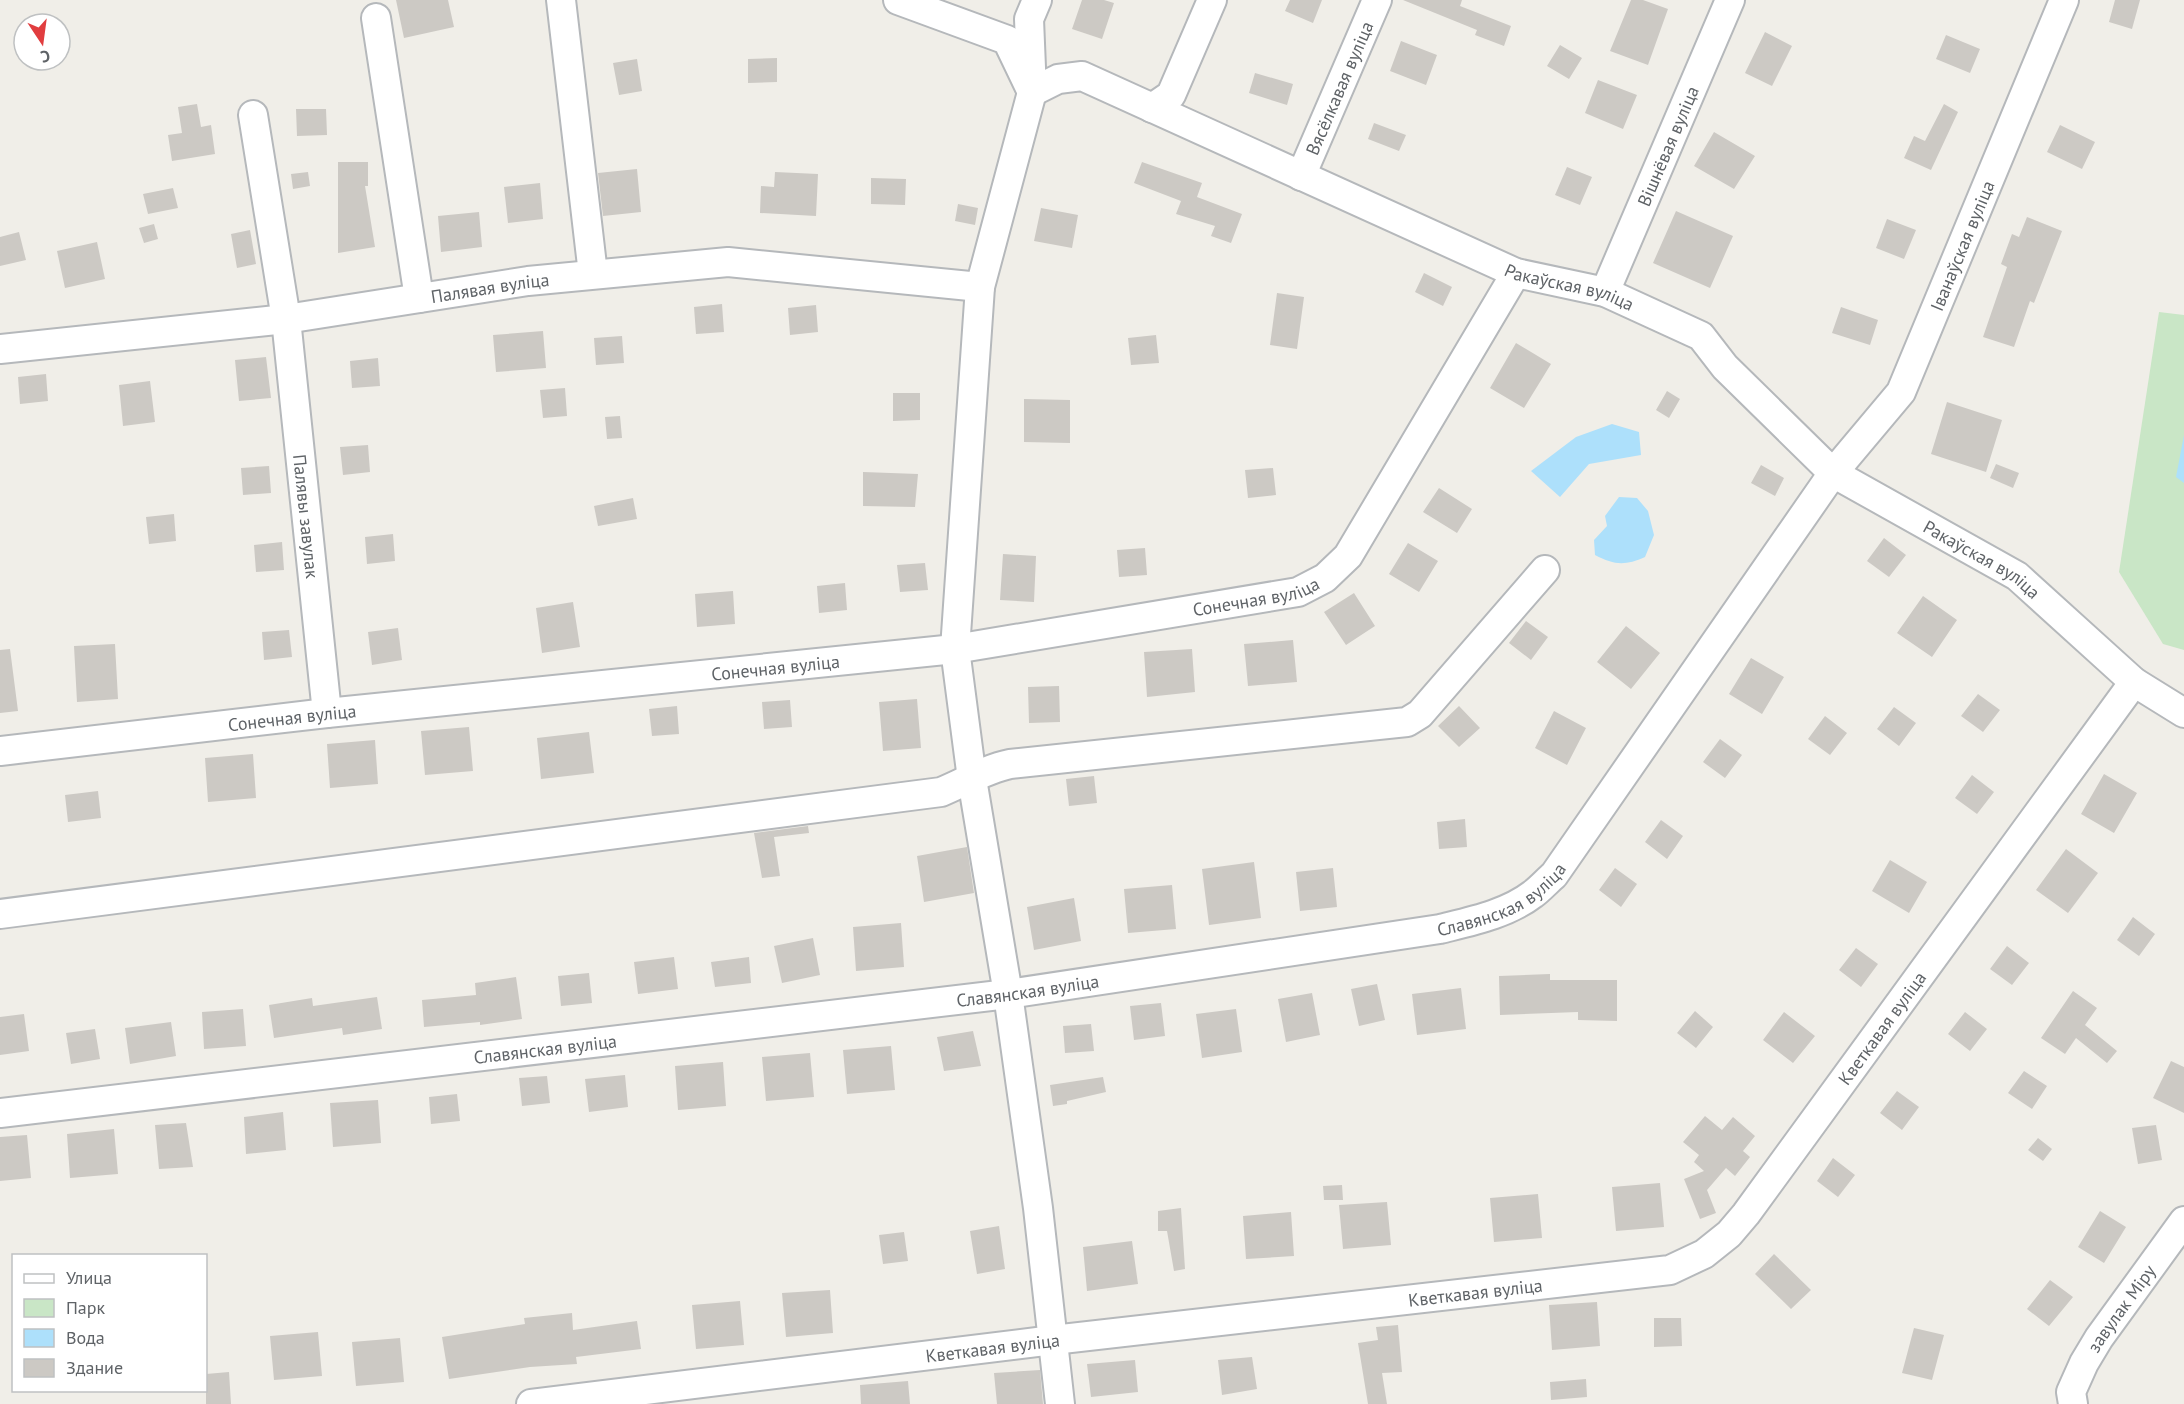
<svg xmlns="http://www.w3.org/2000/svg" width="2184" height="1404" viewBox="0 0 2184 1404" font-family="'PT Sans',sans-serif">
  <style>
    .green { fill: #c9e6c6 }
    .water { fill: #ade0fb }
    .building { fill: #ccc9c4 }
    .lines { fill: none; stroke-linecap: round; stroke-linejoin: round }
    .minor-casing { stroke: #b5b8bb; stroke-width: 32 }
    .minor { stroke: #fff; stroke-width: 28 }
    .labels { text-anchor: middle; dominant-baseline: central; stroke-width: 5; stroke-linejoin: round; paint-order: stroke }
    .street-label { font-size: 18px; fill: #5f6367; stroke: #fff }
  </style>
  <rect width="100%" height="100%" fill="#f0eee8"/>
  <path class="green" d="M2159,312L2184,315V650L2163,644L2119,572Z"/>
  <path class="water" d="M1612,424L1639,432L1641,455L1589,464L1560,497L1531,471L1576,437Z
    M2184,435V483L2176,477Z
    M1619,497L1637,498L1648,511L1654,535L1645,557C1625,566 1614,565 1595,555L1594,540L1607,526L1605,516Z"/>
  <path class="building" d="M396,0H448L454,27L404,38Z
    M1082,0H1104L1114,3L1102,39L1072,29Z
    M1290,0H1322L1313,23L1285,11Z
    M1403,0H1462L1460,6L1511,26L1504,46L1475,35L1477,30Z
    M1631,0H1643L1668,9L1648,65L1610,51Z
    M2115,0H2140L2132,29L2109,22Z
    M1765,32L1792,46L1772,86L1745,73Z
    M1946,35L1980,49L1970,73L1936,59Z
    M1401,41L1437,55L1426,85L1390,71Z
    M1560,45L1582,58L1569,79L1547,66Z
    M777,58V82L748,83V59Z
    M637,59L642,91L619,95L613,63Z
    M1255,73L1293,84L1287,105L1249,93Z
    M1598,80L1637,95L1623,129L1585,113Z
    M197,104L201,127L211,125L215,154L172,161L168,135L182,133L178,107Z
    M1944,104L1958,112L1931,170L1904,158L1914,136L1925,141Z
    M296,109H326L327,135L297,136Z
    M1374,123L1406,135L1399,151L1368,139Z
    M2060,125L2095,142L2082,169L2047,152Z
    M1714,132L1755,156L1734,189L1694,166Z
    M338,162H368V186H365L375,247L338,253Z
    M1142,162L1202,183L1197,197L1242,214L1231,243L1211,236L1215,226L1176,214L1181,201L1134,183Z
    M1567,167L1592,177L1580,205L1555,195Z
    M637,169L641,212L603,216L598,173Z
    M308,172L310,186L293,189L291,174Z
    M775,172L818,174L816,216L760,213L761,186L774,187Z
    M871,178L906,179L905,205L871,204Z
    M540,183L543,219L508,223L504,187Z
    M173,188L178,208L148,214L143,194Z
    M958,204L978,208L975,225L955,221Z
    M1041,208L1078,215L1072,248L1034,241Z
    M1676,211L1733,236L1710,288L1653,263Z
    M479,212L482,247L441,252L438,216Z
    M2027,217L2062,231L2034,303L2030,301L2014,347L1983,337L2007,267L2001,264L2012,234L2019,237Z
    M1887,219L1916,230L1904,259L1876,248Z
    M154,224L158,239L144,243L139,228Z
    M250,230L256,264L237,268L231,234Z
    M19,232L26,260L0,266V237Z
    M97,242L105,279L65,288L57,251Z
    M1424,273L1452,287L1443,306L1415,292Z
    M1277,293L1304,297L1297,349L1270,345Z
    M722,304L724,332L696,334L694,307Z
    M816,305L818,332L790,335L788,308Z
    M1841,307L1878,320L1870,345L1832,333Z
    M543,331L546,368L496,372L493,335Z
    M1156,335L1159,363L1131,365L1128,338Z
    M622,336L624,363L596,365L594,338Z
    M1516,343L1551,364L1524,408L1490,388Z
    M266,357L271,398L239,401L235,360Z
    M378,358L380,386L352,388L350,361Z
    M46,374L48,401L20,404L18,377Z
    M150,381L155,422L123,426L119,385Z
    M565,388L567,416L543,418L540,390Z
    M1667,391L1680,399L1669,418L1656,410Z
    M893,393H920V420L893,421Z
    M1024,399L1070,400V443L1024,442Z
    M1947,402L2002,420L1986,472L1931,454Z
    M620,416L622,438L607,439L605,417Z
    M368,445L370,472L343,475L340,447Z
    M1996,464L2019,473L2013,488L1990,478Z
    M1761,465L1784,478L1775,496L1751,483Z
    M269,466L271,493L243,495L241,468Z
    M1273,468L1276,495L1248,498L1245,470Z
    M863,472L918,474L915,507L863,506Z
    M1439,488L1472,509L1457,533L1423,512Z
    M633,498L637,519L598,526L594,506Z
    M174,514L176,541L149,544L146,517Z
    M393,534L395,561L367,564L365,537Z
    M1884,538L1906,555L1889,577L1867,561Z
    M282,542L284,570L256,572L254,545Z
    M1408,543L1438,561L1419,592L1389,574Z
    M1145,548L1147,575L1119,577L1117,550Z
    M1003,554L1036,556L1034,602L1000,600Z
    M925,563L928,590L900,592L897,565Z
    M845,583L847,610L819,613L817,586Z
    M733,591L735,624L697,627L695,594Z
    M1354,593L1375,626L1346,645L1324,612Z
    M1923,596L1957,620L1932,657L1897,633Z
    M573,602L580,647L542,653L536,608Z
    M1526,621L1548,637L1531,660L1509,643Z
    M1626,626L1660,653L1631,689L1597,662Z
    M398,628L402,660L372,665L368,632Z
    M289,630L292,657L264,660L262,632Z
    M1293,640L1297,682L1248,686L1244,644Z
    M115,644L118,699L77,702L74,646Z
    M10,649L18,711L0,713V650Z
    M1192,649L1195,692L1147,697L1144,652Z
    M1751,658L1784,677L1762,714L1729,694Z
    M1059,686L1060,722L1029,723L1028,687Z
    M1978,694L2000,710L1983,732L1961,716Z
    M917,699L921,748L883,751L879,702Z
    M790,700L792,727L764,729L762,702Z
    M677,706L679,734L652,736L649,709Z
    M1459,706L1480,728L1459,747L1438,726Z
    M1894,707L1916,723L1899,746L1877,729Z
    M1554,711L1586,728L1567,765L1535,748Z
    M1825,716L1847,733L1830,755L1808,739Z
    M469,727L473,771L425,775L421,731Z
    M589,732L594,773L541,779L537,738Z
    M1720,739L1742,755L1725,778L1703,762Z
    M375,740L378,784L330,788L327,744Z
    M253,754L256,798L208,802L205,758Z
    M2104,774L2137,793L2114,833L2081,814Z
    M1972,775L1994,792L1977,814L1955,798Z
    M1094,776L1097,803L1069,806L1066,779Z
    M98,791L101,818L68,822L65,795Z
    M1465,819L1467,847L1439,849L1437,822Z
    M1661,820L1683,836L1667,859L1645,842Z
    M808,826L809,833L774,837L780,876L762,878L754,833Z
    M967,847L974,893L924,902L917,856Z
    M2066,849L2098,873L2068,913L2036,890Z
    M1890,860L1927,882L1909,913L1872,891Z
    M1254,862L1261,918L1209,925L1202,869Z
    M1333,868L1337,907L1300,911L1296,872Z
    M1615,868L1637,884L1621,907L1599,890Z
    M1172,885L1176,929L1128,933L1124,889Z
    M1074,898L1081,941L1034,950L1027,907Z
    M2133,917L2155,934L2139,956L2117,940Z
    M901,923L904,967L856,971L853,927Z
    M813,938L820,975L782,983L774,946Z
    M2007,946L2029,963L2012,985L1990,969Z
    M1856,948L1878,964L1861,987L1839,970Z
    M674,957L678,989L638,994L634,962Z
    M749,957L751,983L715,987L711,962Z
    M589,973L592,1003L561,1006L558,976Z
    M1550,974V980H1617V1021L1578,1020V1012L1500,1015L1499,976Z
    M516,977L522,1019L480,1025V1022L424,1027L422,1000L476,995L475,983Z
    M1377,984L1385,1020L1359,1026L1351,989Z
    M1461,988L1466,1029L1417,1035L1412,994Z
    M2073,991L2097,1008L2085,1025L2117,1051L2107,1063L2076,1038L2065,1054L2041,1038Z
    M1312,993L1320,1035L1286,1042L1278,999Z
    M377,997L382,1029L343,1035L342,1028L274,1038L269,1005L312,998L313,1006Z
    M1161,1003L1165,1036L1134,1040L1130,1006Z
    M243,1009L246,1046L204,1049L202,1012Z
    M1236,1009L1242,1052L1202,1058L1196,1014Z
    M1695,1011L1713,1027L1696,1048L1677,1033Z
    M1784,1012L1815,1036L1793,1063L1763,1040Z
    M1965,1012L1987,1029L1970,1051L1948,1034Z
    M24,1014L29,1051L0,1055V1017Z
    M171,1022L176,1056L130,1064L125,1028Z
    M1091,1024L1094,1051L1065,1053L1063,1026Z
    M95,1029L100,1059L71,1064L66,1033Z
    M973,1031L981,1066L944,1071L937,1037Z
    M891,1046L895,1090L847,1094L843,1050Z
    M810,1053L814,1097L766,1101L762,1057Z
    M2171,1061L2184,1067V1113L2153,1098Z
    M723,1062L726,1106L678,1110L675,1066Z
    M2024,1071L2047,1086L2032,1109L2008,1093Z
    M625,1075L628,1107L589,1112L585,1079Z
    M547,1076L550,1103L522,1106L519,1078Z
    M1103,1077L1106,1092L1067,1101V1104L1053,1106L1050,1085Z
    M1897,1091L1919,1107L1902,1130L1880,1113Z
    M457,1094L460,1121L431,1124L429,1097Z
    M378,1100L381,1143L333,1147L330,1103Z
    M283,1112L286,1150L246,1154L244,1117Z
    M1705,1116L1722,1130L1733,1117L1755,1136L1743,1151L1750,1157L1735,1176L1726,1168L1707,1190L1716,1213L1700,1219L1684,1179L1704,1171L1694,1162L1699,1155L1683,1142Z
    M186,1123L193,1167L159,1169L155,1125Z
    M2156,1125L2162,1160L2138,1164L2132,1128Z
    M114,1129L118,1174L70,1178L67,1134Z
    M27,1135L31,1178L0,1181V1137Z
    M2038,1138L2052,1149L2043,1161L2028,1150Z
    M1833,1158L1855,1175L1838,1197L1817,1181Z
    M1660,1183L1664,1227L1616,1231L1612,1187Z
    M1342,1185L1343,1200H1324L1323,1186Z
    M1538,1194L1542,1238L1494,1242L1490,1198Z
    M1387,1202L1391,1245L1343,1249L1339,1205Z
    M1181,1208L1185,1269L1174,1271L1167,1231H1158V1211Z
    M2100,1211L2126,1227L2104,1263L2078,1247Z
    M1291,1212L1294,1256L1246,1259L1243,1216Z
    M999,1226L1005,1269L977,1274L970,1231Z
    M904,1232L908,1261L883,1264L879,1235Z
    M1132,1241L1138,1284L1087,1291L1083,1247Z
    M1774,1254L1811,1290L1791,1309L1755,1274Z
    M2050,1280L2073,1297L2049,1326L2027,1309Z
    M830,1290L833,1333L786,1337L782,1293Z
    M740,1301L744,1345L696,1349L692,1305Z
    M1597,1302L1600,1346L1552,1350L1549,1305Z
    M572,1313L573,1330L637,1321L641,1349L576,1357L577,1364L530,1367L449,1379L442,1337L525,1324L524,1318Z
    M1654,1318H1681L1682,1346L1654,1347Z
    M1398,1325L1402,1372L1382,1373L1387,1404H1368L1358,1343L1378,1340L1376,1327Z
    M1914,1328L1944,1335L1932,1380L1902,1373Z
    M318,1332L322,1376L274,1380L270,1336Z
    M400,1338L404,1382L356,1386L352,1342Z
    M1252,1357L1257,1389L1222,1395L1218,1360Z
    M1135,1360L1138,1392L1091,1397L1087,1364Z
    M1040,1370L1043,1404H997L994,1373Z
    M229,1372L231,1404H206V1374Z
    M1586,1379L1587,1397L1551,1400L1550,1382Z
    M908,1381L910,1404H861L860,1385Z"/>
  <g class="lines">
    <defs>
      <g id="minor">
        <path d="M561,0L593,274"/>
        <path id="s1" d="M898,0L1007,40L1032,92L1058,79L1082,76L1516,273L1605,292L1701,336L1725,367L1833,473L2017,576L2134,682L2184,713"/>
        <path d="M1037,0L1029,19L1032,92L980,287L955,649L972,779L1008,994L1038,1208L1060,1404"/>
        <path d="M376,18L419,298"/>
        <path d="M1152,108L1171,95L1212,0"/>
        <path id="s2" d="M253,115L286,319L327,713"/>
        <path id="s3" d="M1301,176L1377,0"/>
        <path id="s4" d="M1605,292L1730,0"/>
        <path id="s5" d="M0,349L286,319L528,281L728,262L980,287"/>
        <path id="s6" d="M0,751L327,713L955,649L1298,592L1325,578L1348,556L1516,273"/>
        <path d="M0,914L941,792C965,782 986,769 1010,764L1407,722L1420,714L1545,570"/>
        <path id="s7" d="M0,1113L1008,994L1440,929C1472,921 1507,914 1533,894C1540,889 1547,881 1554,875L1833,473L1901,392L2064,0"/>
        <path id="s8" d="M531,1404L1053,1340L1670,1270L1704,1254L1729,1234L1746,1214L2134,682"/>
        <path id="s9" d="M2073,1404L2071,1392L2084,1363L2099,1338L2184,1221"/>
      </g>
    </defs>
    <use href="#minor" class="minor-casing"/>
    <use href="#minor" class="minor"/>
  </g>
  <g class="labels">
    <g class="street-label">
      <text stroke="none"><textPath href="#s3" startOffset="96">Вясёлкавая вуліца</textPath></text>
      <text stroke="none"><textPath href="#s4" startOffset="159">Вішнёвая вуліца</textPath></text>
      <text stroke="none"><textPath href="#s7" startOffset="2334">Іванаўская вуліца</textPath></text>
      <text stroke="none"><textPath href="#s1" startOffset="759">Ракаўская вуліца</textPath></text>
      <text stroke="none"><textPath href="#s5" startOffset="494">Палявая вуліца</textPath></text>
      <text stroke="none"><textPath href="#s2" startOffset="405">Палявы завулак</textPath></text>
      <text stroke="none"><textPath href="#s1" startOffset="1263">Ракаўская вуліца</textPath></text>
      <text stroke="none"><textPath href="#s6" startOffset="1266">Сонечная вуліца</textPath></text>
      <text stroke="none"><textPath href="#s6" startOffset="780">Сонечная вуліца</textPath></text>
      <text stroke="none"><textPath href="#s6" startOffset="294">Сонечная вуліца</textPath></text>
      <text stroke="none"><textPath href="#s7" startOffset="1521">Славянская вуліца</textPath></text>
      <text stroke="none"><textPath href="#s7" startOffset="1035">Славянская вуліца</textPath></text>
      <text stroke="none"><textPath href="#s8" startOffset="1473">Кветкавая вуліца</textPath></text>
      <text stroke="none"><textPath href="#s7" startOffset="549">Славянская вуліца</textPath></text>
      <text stroke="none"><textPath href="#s8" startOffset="951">Кветкавая вуліца</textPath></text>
      <text stroke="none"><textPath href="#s9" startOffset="110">завулак Міру</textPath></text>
      <text stroke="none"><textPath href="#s8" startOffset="465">Кветкавая вуліца</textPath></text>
    </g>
  </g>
  <rect x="12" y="1254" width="195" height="138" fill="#ffffff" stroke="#bfc1c2" stroke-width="1.5"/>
  <rect x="24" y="1274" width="30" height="9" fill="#ffffff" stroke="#bfc1c2" stroke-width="1.5"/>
  <text x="66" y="1284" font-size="18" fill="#5f6367">Улица</text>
  <rect x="24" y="1299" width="30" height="18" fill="#c9e6c6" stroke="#bfc1c2" stroke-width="1.5"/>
  <text x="66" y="1314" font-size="18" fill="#5f6367">Парк</text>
  <rect x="24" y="1329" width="30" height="18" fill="#ade0fb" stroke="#bfc1c2" stroke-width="1.5"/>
  <text x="66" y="1344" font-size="18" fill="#5f6367">Вода</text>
  <rect x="24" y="1359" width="30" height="18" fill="#ccc9c4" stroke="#bfc1c2" stroke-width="1.5"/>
  <text x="66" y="1374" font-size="18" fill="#5f6367">Здание</text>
  <g transform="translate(42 42) rotate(167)"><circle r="28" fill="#ffffff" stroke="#bfc1c2" stroke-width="1.5"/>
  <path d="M0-4.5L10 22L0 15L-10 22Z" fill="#e13d3f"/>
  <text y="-9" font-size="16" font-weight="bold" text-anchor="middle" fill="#5f6367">С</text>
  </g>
</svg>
